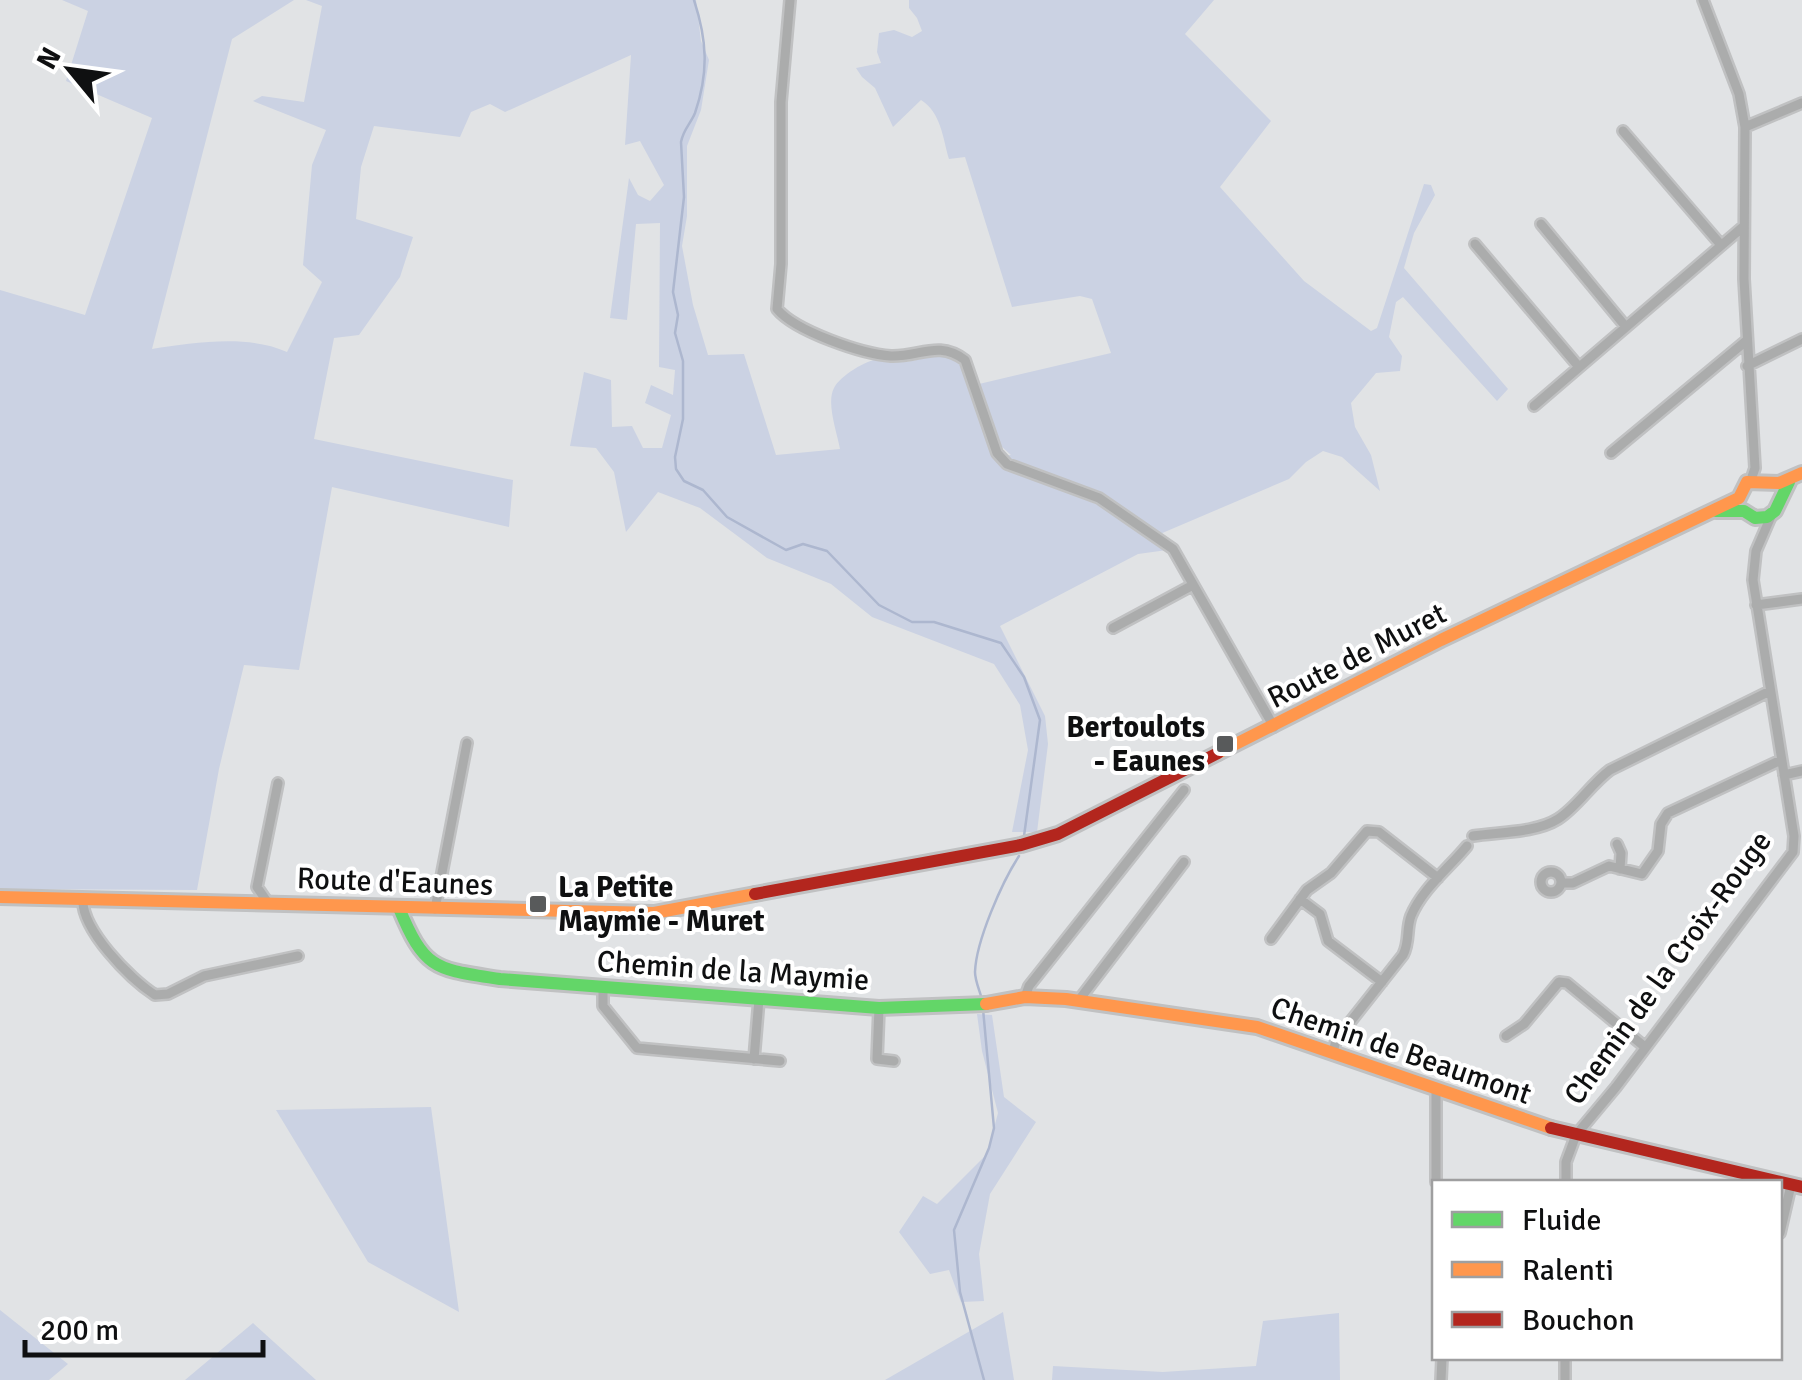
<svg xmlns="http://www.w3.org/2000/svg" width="1802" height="1380" viewBox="0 0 1802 1380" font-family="Signika,sans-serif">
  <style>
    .green { fill: #cbd2e3 }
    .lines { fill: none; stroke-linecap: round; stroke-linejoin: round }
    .stream { stroke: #adb7cf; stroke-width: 2.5 }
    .street-casing { stroke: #c0c1c2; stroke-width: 14 }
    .fast-casing { stroke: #c0c1c2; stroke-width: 18 }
    .slow-casing { stroke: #c0c1c2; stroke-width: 18 }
    .jam-casing { stroke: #c0c1c2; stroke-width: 18 }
    .street { stroke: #abacac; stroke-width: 9 }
    .fast { stroke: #63d668; stroke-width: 12 }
    .slow { stroke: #ff974d; stroke-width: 12 }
    .jam { stroke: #b3261e; stroke-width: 12 }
    .poi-dot { fill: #585a5b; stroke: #fff; stroke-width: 4 }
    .labels { text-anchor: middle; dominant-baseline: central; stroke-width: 8; stroke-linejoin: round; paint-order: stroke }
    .street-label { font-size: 30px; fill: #0f1011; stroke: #fff }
    .poi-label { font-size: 30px; font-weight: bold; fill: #0f1011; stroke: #fff; text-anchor: end }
  </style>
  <rect width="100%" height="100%" fill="#e1e3e5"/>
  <path class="green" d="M62,0H294L232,39L152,349C193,343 247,334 287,352L322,282L303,265L312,165L326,130L253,101L262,96L304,102L322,6L306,0H696L701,41L709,60L701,110L687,146V216L682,246L693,305L708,355L744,354L776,455L840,449C837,432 826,403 834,388C840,376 866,360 879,359C886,358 894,362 902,362C925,361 941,347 961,363L993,457L1011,455L1001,446L979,384L1111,353L1092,299L1080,296L1012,307L965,157L949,159C943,139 941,112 921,100L893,127L875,88L862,77L856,68L881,63L877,52L879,33L894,30L912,37L922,31L917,18L909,8V0H1214L1185,34L1271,121L1220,187L1304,281L1371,331L1377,328L1424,184L1431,185L1435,195L1414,233L1404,268L1508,389L1497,401L1403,297L1396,302L1389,337L1402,356L1400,371L1376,373L1351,403L1355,427L1371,455L1380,491L1342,457L1323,451L1306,462L1289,479L1160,534L1131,512L1069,483V493L1108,509L1167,550L1138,554L1000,626L1045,716L1048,744L1037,832H1012L1028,750L1020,705L994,664L872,617L831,584L767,558L700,508L658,492L626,532L614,472L596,448L570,446L584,372L611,380L612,427L632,426L643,448H662L671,415L645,403L651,385L673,395L675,370L659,367L660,223L636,224L627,320L610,318L629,178L638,195L650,201L664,185L640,141L625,145L631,55L505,112L490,104L471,112L460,137L374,126L361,167L356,219L413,237L400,277L359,335L334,338L314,439L513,480L509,527L332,487L299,670L244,665L219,769L197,890L0,889V290L85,315L152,118L66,81L88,11Z
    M977,1014L992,1015L1004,1097L1036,1122L990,1194L979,1254L984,1301L961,1302L949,1270L930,1274L899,1232L923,1196L937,1204L987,1154L998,1113L982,1051Z
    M431,1107L459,1312L368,1262L276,1110Z
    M0,1310L68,1364L49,1380H0Z
    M1003,1312L1014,1380H885Z
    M1339,1313L1340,1380H1052L1053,1366L1163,1372L1256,1366L1263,1321Z
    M253,1323L316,1380H185Z"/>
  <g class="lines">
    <path class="stream" d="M694,0C707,40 709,72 695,113C691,123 683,130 681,142L684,197L673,292L678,315L675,333L683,361V419L675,457L676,469L684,481L703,490L727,517L786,550L803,544L827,551L879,605L912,622H934L1001,643L1024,677L1040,720L1024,836
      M981,996C979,989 975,980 975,972C976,941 1002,882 1019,856
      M983,1009L994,1128L989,1148L954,1230L960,1292L984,1380"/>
    <defs>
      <path id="street" d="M790,0L781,102V264L777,309C795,331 862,354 891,356C920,357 938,340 965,360L997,453L1007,464L1099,498L1173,549L1274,727
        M1703,0L1739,94L1745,127L1744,279L1755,468L1751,480
        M1745,127L1802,103
        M1623,131L1721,245
        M1541,224L1626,327
        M1475,244L1579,367
        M1747,366L1802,339
        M1534,406L1744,226
        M1611,453L1746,341
        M1756,605L1802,599
        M1113,628L1193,585
        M1784,775L1802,771
        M1473,836C1498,832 1536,833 1558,819C1577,807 1591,784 1610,770L1770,691
        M1617,844L1621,853L1620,869
        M1541 882a10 10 0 1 1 20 0a10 10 0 1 1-20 0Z
        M1561,883H1573L1609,866L1642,874L1658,851L1661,824L1668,813L1781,760
        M83,899C81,929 130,979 155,995L168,994L204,976L298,956
        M1300,899L1320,914L1328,941L1382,982
        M268,903L257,887L278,783
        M435,909L467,743
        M1271,939L1307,890L1331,873L1367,831L1379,832L1438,878
        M603,987V1006L637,1048L780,1061
        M1025,997L1029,986L1184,790
        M1079,1000L1184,862
        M879,1008L877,1059L894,1061
        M1506,1036L1524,1024L1559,982L1567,983L1645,1047
        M1333,1053L1336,1040L1403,955C1410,942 1406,929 1411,916C1422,889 1449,868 1467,846
        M754,1059L759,999
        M1436,1182V1088
        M1566,1182V1162L1576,1135L1616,1087L1793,852L1794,836L1753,580L1756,551L1772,514
        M1780,1233L1791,1185
        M1565,1358V1380
        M1441,1380L1442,1358"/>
      <path id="fast" d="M1716,511H1744L1755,518L1767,517L1775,511L1789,482
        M399,908C425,971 436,969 500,979L879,1008L986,1004"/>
      <path id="slow" d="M1218,753L1441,640L1739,498L1747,482L1779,483L1802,473
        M0,897L654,913L755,894
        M986,1004L1025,997L1066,999L1257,1027L1551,1128"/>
      <path id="jam" d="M755,894L1021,845L1058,834L1218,753
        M1551,1128L1802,1187"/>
    </defs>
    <use href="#street" class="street-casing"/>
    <use href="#fast" class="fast-casing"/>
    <use href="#slow" class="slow-casing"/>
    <use href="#jam" class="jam-casing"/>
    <use href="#street" class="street"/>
    <use href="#fast" class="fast"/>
    <use href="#slow" class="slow"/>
    <use href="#jam" class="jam"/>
  </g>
  <g class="poi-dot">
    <rect x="1215" y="734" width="20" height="20" rx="5"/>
    <rect x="528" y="894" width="20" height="20" rx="5"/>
  </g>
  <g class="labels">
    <g class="street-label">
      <text transform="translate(1357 656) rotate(-27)">Route de Muret</text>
      <text transform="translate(395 882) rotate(2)">Route d'Eaunes</text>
      <text transform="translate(1668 968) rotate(-54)">Chemin de la Croix-Rouge</text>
      <text transform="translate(733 971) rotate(4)">Chemin de la Maymie</text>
      <text transform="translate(1401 1051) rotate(19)">Chemin de Beaumont</text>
    </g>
    <g class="poi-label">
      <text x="1205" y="727">Bertoulots<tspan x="1205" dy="34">- Eaunes</tspan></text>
      <text x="558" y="887" text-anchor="start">La Petite<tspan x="558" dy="34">Maymie - Muret</tspan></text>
    </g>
  </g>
  <rect x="1432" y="1180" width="350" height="180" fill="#ffffff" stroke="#9f9fa0" stroke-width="2.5"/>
  <rect x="1452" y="1212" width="50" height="15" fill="#63d668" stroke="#9f9fa0" stroke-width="2.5"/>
  <text x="1522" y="1230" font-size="30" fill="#0f1011">Fluide</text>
  <rect x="1452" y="1262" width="50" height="15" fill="#ff974d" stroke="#9f9fa0" stroke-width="2.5"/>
  <text x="1522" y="1280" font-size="30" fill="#0f1011">Ralenti</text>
  <rect x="1452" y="1312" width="50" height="15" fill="#b3261e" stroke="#9f9fa0" stroke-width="2.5"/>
  <text x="1522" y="1330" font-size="30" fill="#0f1011">Bouchon</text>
  <g transform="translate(70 70) rotate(299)" stroke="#ffffff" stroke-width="8" paint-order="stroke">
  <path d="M0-8L18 38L0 25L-18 38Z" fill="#0f1011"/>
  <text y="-15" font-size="28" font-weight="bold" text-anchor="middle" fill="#0f1011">N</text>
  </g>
  <path d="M25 1340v15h238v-15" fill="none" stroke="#0f1011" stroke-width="5"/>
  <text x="40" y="1340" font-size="30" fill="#0f1011" stroke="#ffffff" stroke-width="8" paint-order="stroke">200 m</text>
</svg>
